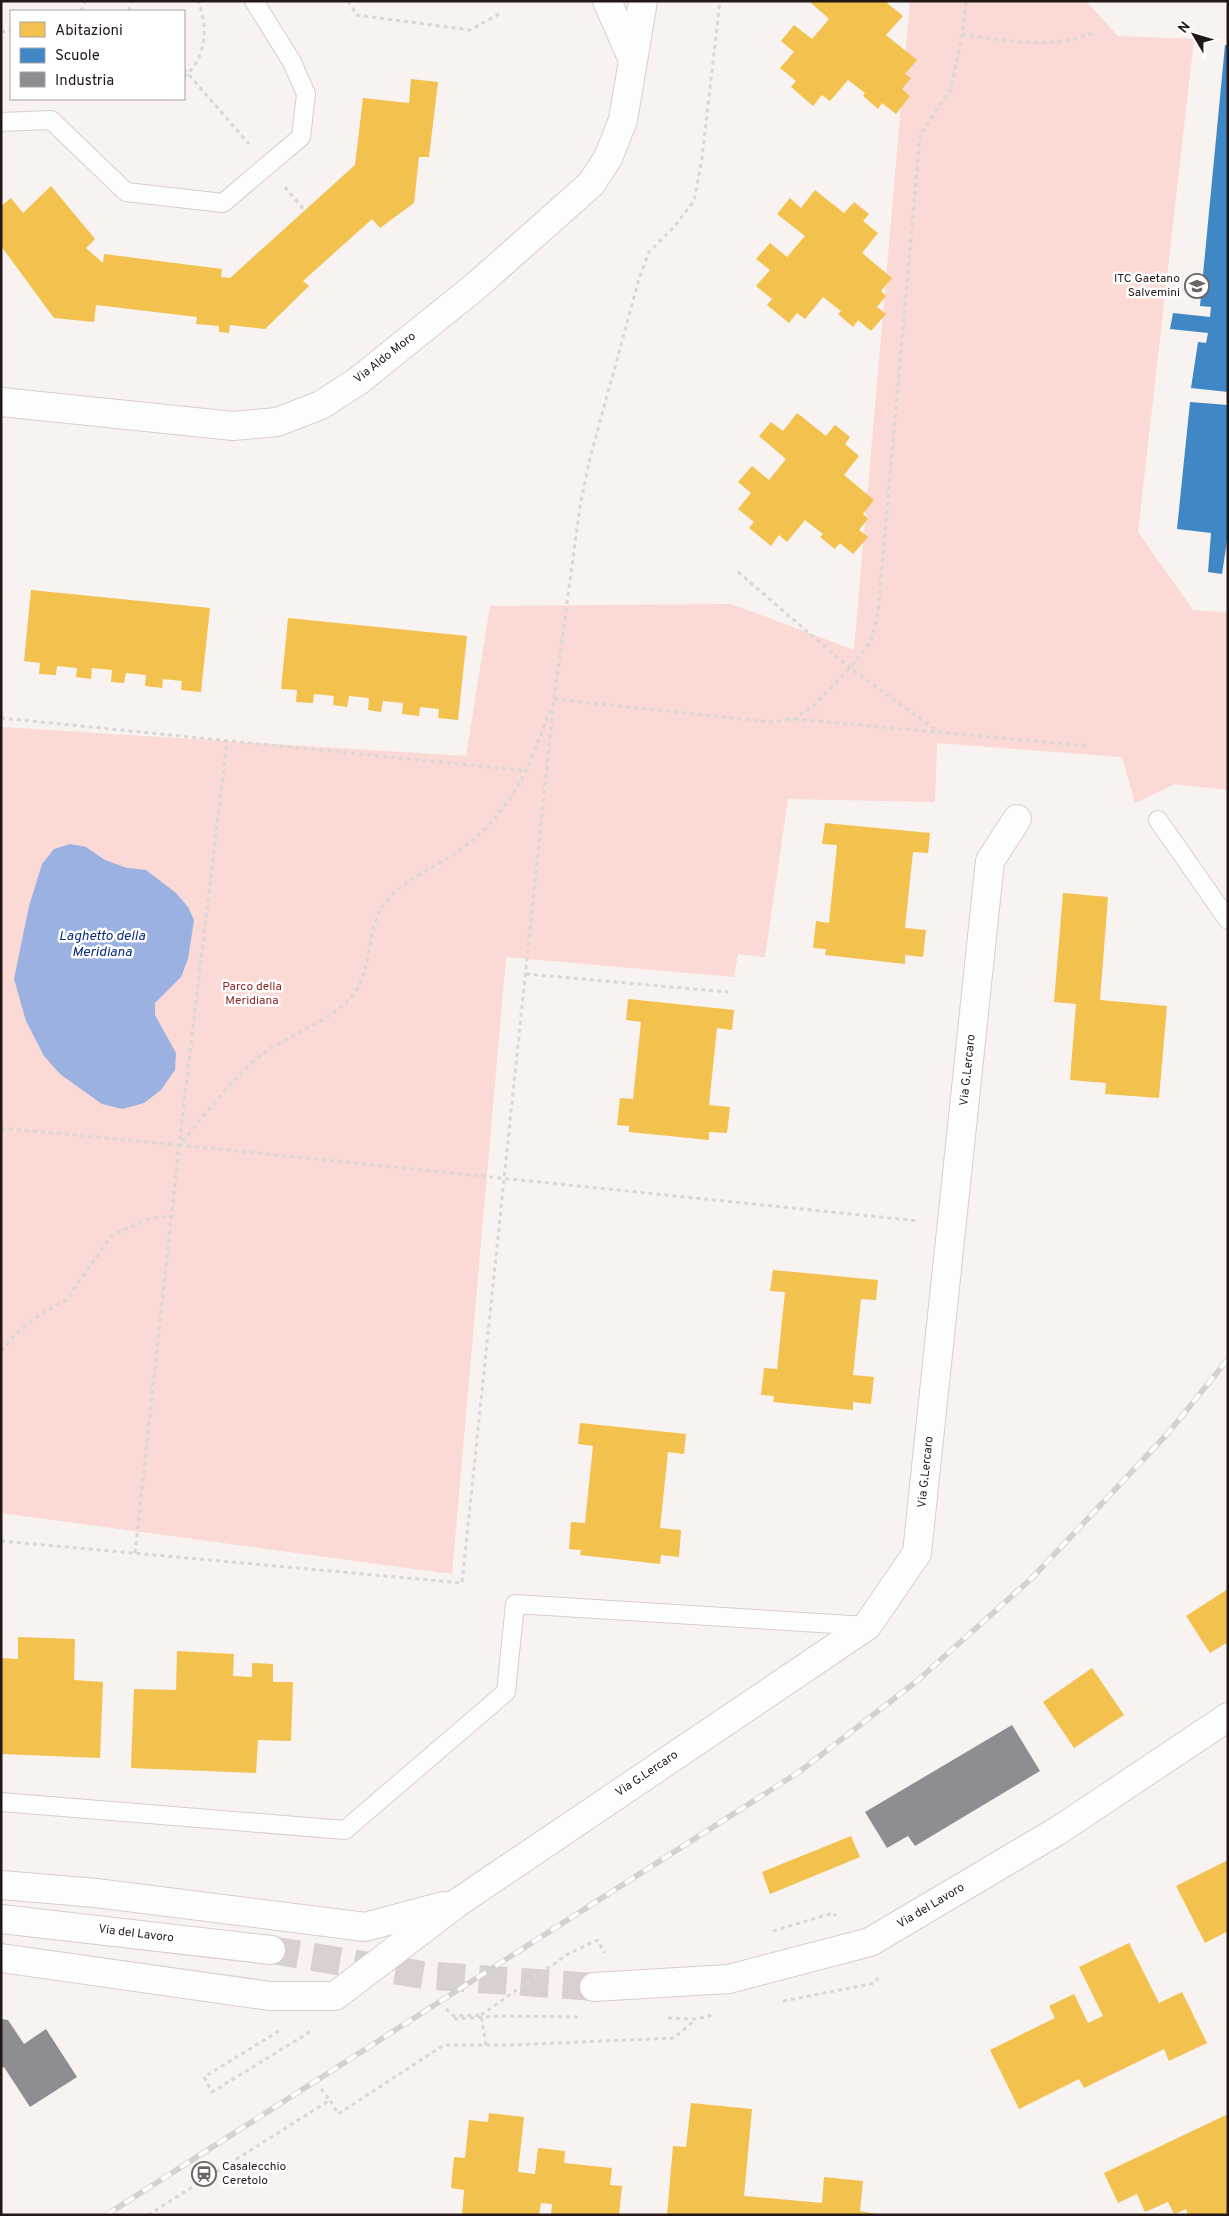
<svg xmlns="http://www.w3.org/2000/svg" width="1229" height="2216" viewBox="0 0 1229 2216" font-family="Overpass,sans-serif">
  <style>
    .green { fill: #fbd9d4 }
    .water { fill: #9bb1e1 }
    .homes { fill: #f2c14e }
    .schools { fill: #3f88c5 }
    .industry { fill: #8d8d92 }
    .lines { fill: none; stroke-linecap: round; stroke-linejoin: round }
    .street-tunnel { stroke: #d8d1cf; stroke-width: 28; stroke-dasharray: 28 14; stroke-linecap: butt }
    .lane-casing { stroke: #d8cecd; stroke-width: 20 }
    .street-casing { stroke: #d8cecd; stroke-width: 30 }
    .path { stroke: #d9d8d7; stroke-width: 3; stroke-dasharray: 4 4; stroke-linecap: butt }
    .lane { stroke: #fefdfd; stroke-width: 18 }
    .street { stroke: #fefdfd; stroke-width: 28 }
    .rail-casing { stroke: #d3d2d1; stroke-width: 5.5 }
    .rail { stroke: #fff; stroke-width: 4; stroke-dasharray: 11; stroke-linecap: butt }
    .labels { text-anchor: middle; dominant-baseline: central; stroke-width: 5; stroke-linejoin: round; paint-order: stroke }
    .poi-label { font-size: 12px; fill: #231817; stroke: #fff; text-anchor: end }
    .street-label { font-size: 12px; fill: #231817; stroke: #fff }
    .park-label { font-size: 12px; fill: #8e2626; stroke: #fff }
    .water-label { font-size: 14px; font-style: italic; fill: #0c2d7d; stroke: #fff }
  </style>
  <rect width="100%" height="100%" fill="#f8f2f0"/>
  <path class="green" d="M910,1H1086L1118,36L1194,39L1138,532L1193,610L1228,613V790L1175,784L1135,803L1122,757L937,743L935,802L788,799L765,957L738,954L734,977L506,957L452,1574L1,1513V727L466,756L490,606L731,604L854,650Z"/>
  <path class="water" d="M70,844L86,847L105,860L127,868L146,870L176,893L188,907L194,920L188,959L181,977L155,1003V1015L176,1053L175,1070L161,1090L144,1103L122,1109L102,1104L60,1074L44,1056L26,1021L14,979L29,906L42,864L54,849Z"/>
  <path class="homes" d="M809,1H889L887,3L903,16L886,35L917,60L905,74L911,78L902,89L910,96L896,114L882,103L878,109L863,96L865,93L848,80L830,101L822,95L813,106L791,87L796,81L780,68L794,52L781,41L794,25L812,39L829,19Z
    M411,79L438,82L429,157H419L414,203L380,228L372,219L303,281L309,286L265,329L230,325L229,333L219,332V326L196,324L197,317L96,305L94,322L54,318L1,246V206L11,198L23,213L51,186L95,239L86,248L103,263L104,254L222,269L221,277L230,278L355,165L363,98L409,103Z
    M815,190L844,213L854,202L869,214L863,221L878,233L862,253L892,278L881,291L886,296L877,307L886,314L871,331L858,320L853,327L838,314L841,311L823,297L805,319L797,313L789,323L767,305L772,299L756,286L770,270L756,259L770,243L787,257L805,236L777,214L790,198L801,208Z
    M797,413L826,436L835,425L850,437L845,444L859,456L844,475L874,500L863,514L868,519L859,530L868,537L853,554L840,543L835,549L820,537L823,534L805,520L787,542L779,535L771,546L749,528L754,522L738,509L751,493L738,482L752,466L769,480L786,459L759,436L771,422L783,431Z
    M31,590L210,608L201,692L181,690L182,681L163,679L162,688L145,686L146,675L126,673L124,683L111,682L112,670L92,668L91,679L76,677L77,668L57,666L56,675L39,674L40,663L24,661Z
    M288,618L467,636L458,720L438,718L439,709L420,707L419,716L402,714L403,703L383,701L381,712L368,710L369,698L349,696L347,707L333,705L334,696L314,694L313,703L296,702L297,690L281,689Z
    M825,823L930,833L928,853L913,852L905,928L926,930L923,957L905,955V964L825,955L826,949L813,948L816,921L829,923L837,845L822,844Z
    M1063,893L1108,897L1100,1000L1167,1006L1159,1098L1105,1094L1106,1083L1070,1080L1076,1004L1054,1002Z
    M628,999L734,1010L732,1030L717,1028L709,1105L730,1107L727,1133L709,1132V1140L629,1132V1126L617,1125L620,1098L633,1099L641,1022L626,1020Z
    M773,1270L878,1280L876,1300L861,1299L853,1375L874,1377L871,1404L853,1402V1410L773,1402L774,1396L761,1395L764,1368L777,1369L785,1292L770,1291Z
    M580,1423L686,1434L684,1454L668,1452L660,1528L681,1530L679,1557L661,1555L660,1564L580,1555L581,1550L569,1549L571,1522L585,1523L593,1446L578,1444Z
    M1228,1589V1642L1210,1653L1186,1616Z
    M18,1637L75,1639L74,1680L103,1682L100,1758L1,1754V1658L18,1659Z
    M177,1651L234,1654L233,1676L252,1677V1663L273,1664V1682H293L291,1741L258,1740L256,1773L131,1768L134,1689L176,1690Z
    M1092,1668L1124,1715L1074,1748L1043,1702Z
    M851,1836L860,1857L770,1894L762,1872Z
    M1228,1860V1931L1205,1943L1176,1886Z
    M1129,1943L1159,2003L1182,1992L1207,2043L1169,2061L1164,2049L1084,2088L1079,2079L1019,2109L990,2050L1055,2018L1049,2006L1074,1994L1088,2023L1103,2016L1079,1967Z
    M691,2103L752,2109L744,2196L822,2203L824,2177L863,2181L860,2211L883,2215H667L673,2146L686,2147Z
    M489,2113L524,2117L518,2172L535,2174L538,2148L565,2151L564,2163L612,2168L610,2185L622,2186L619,2215H551L552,2204L541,2203L539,2215H462L464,2190L451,2188L454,2157L465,2158L469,2120L488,2122Z
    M1228,2114V2215H1188L1186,2209L1174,2214L1168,2202L1145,2212L1137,2194L1118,2203L1104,2173Z"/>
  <path class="schools" d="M1225,45H1228V392L1191,388L1198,342L1206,343L1208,333L1170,329L1173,313L1210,317L1211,307L1200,306Z
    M1190,402L1228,405V534L1222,574L1208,572L1211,533L1177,529Z"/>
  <path class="industry" d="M1012,1725L1040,1771L915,1846L908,1836L887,1848L865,1812Z
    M1,2019L8,2020L24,2044L46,2029L77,2077L30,2107L4,2067L1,2069Z"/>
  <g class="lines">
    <path class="street-tunnel" d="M271,1950L423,1975L594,1987"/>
    <defs>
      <path id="lane" d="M1,122L51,120L126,192L223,203L301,137L306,94L292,62L254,1
        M1158,820L1228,920
        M1,1802L345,1830L506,1692L515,1604L867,1626"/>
      <path id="street" d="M607,1L632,58
        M1,402L233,426L277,422L321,405L358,381L476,286L591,184L608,158L623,120L643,1
        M1,1885L96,1893L365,1927L443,1906
        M1,1919L271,1950
        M1,1958L270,1996H335L457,1903L867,1626L917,1553L990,861L1017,819
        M594,1987L729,1979L870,1942L1059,1830L1228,1717"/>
    </defs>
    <use href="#lane" class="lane-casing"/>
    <use href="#street" class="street-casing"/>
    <path class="path" d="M348,1L357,15L470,30L499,14
      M81,11L85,1
      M129,11L131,1
      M1,32L11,30
      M962,34C1006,41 1050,50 1093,33
      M184,69L249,144
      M184,77C206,59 209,27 198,1
      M285,187L305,211
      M738,572L850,668L939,732
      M554,699L580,506L590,458L639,279L649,252L674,227L694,201L702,158L720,1
      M1,718L528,771
      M795,719L1089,746
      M526,974L728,992
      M1,1128L179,1145C204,1116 227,1085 255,1060C285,1034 326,1026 352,996C375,969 364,924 389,898C410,876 440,865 464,847C516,807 530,764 552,705
      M179,1145L919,1221
      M1,1351L18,1332L38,1316L66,1300L112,1235L151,1218L172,1216
      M1,1541L462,1583L554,699L769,722L794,719L814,705L850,668L872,640L878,612L920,135L951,89L962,34L966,1
      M135,1553L179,1145L227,741
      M773,1931L833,1913L836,1916
      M783,2001L875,1983L880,1974
      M446,2009L454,2016L481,2015L486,2045
      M481,2015L568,1954L597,1940L605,1953
      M668,2018L696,2019L713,2015
      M454,2019L502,2016L579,2017
      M279,2031L204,2077L212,2092L313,2030
      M321,2089L330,2100
      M148,2215L330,2100L338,2114L444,2045H511L674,2038L696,2019"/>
    <use href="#lane" class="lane"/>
    <use href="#street" class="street"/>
    <defs>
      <path id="rail" d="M106,2215L799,1772L917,1681L1032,1578L1169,1432L1228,1359"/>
    </defs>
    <use href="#rail" class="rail-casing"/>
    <use href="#rail" class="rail"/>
  </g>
  <defs>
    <symbol id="school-ring" viewBox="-11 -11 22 22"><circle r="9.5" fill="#fff" stroke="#6e6463" stroke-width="1.5"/><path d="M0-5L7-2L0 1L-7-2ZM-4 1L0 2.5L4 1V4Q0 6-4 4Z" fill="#6e6463"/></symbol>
    <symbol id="station-ring" viewBox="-11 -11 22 22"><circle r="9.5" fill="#fff" stroke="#6e6463" stroke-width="1.5"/><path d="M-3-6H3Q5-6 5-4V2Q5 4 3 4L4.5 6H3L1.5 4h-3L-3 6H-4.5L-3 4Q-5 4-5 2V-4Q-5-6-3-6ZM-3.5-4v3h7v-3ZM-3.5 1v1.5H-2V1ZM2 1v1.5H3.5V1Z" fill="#6e6463"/></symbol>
  </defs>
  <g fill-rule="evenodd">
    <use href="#school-ring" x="1183" y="272" width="28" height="28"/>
    <use href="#station-ring" x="190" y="2160" width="28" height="28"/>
  </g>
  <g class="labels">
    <g class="poi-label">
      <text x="1180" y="279">ITC Gaetano<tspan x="1180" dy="14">Salvemini</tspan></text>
      <text x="222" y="2167" text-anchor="start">Casalecchio<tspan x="222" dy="14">Ceretolo</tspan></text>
    </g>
    <g class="street-label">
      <text transform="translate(385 358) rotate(-38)">Via Aldo Moro</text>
      <text transform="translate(968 1070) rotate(-84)">Via G.Lercaro</text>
      <text transform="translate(926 1472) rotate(-84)">Via G.Lercaro</text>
      <text transform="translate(647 1774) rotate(-34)">Via G.Lercaro</text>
      <text transform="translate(931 1906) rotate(-31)">Via del Lavoro</text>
      <text transform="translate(136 1934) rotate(7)">Via del Lavoro</text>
    </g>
    <g class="park-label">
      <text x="252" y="987">Parco della<tspan x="252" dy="14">Meridiana</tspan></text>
    </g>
    <g class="water-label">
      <text x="102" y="936">Laghetto della<tspan x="102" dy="16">Meridiana</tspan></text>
    </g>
  </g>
  <rect width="1229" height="2216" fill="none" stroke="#231817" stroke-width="5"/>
  <rect x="10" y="10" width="175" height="90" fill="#ffffff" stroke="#a7a3a2"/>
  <rect x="20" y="22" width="25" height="15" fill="#f2c14e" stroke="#a7a3a2"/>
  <text x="55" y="35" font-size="15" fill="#231817">Abitazioni</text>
  <rect x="20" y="48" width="25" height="15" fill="#3f88c5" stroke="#a7a3a2"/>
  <text x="55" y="60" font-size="15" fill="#231817">Scuole</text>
  <rect x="20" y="72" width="25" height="15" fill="#8d8d92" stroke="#a7a3a2"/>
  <text x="55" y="85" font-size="15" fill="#231817">Industria</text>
  <g transform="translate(1194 35) rotate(308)" stroke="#ffffff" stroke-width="4" paint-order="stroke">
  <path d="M0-4L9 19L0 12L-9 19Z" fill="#231817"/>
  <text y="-8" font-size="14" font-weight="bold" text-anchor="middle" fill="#231817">N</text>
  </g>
</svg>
